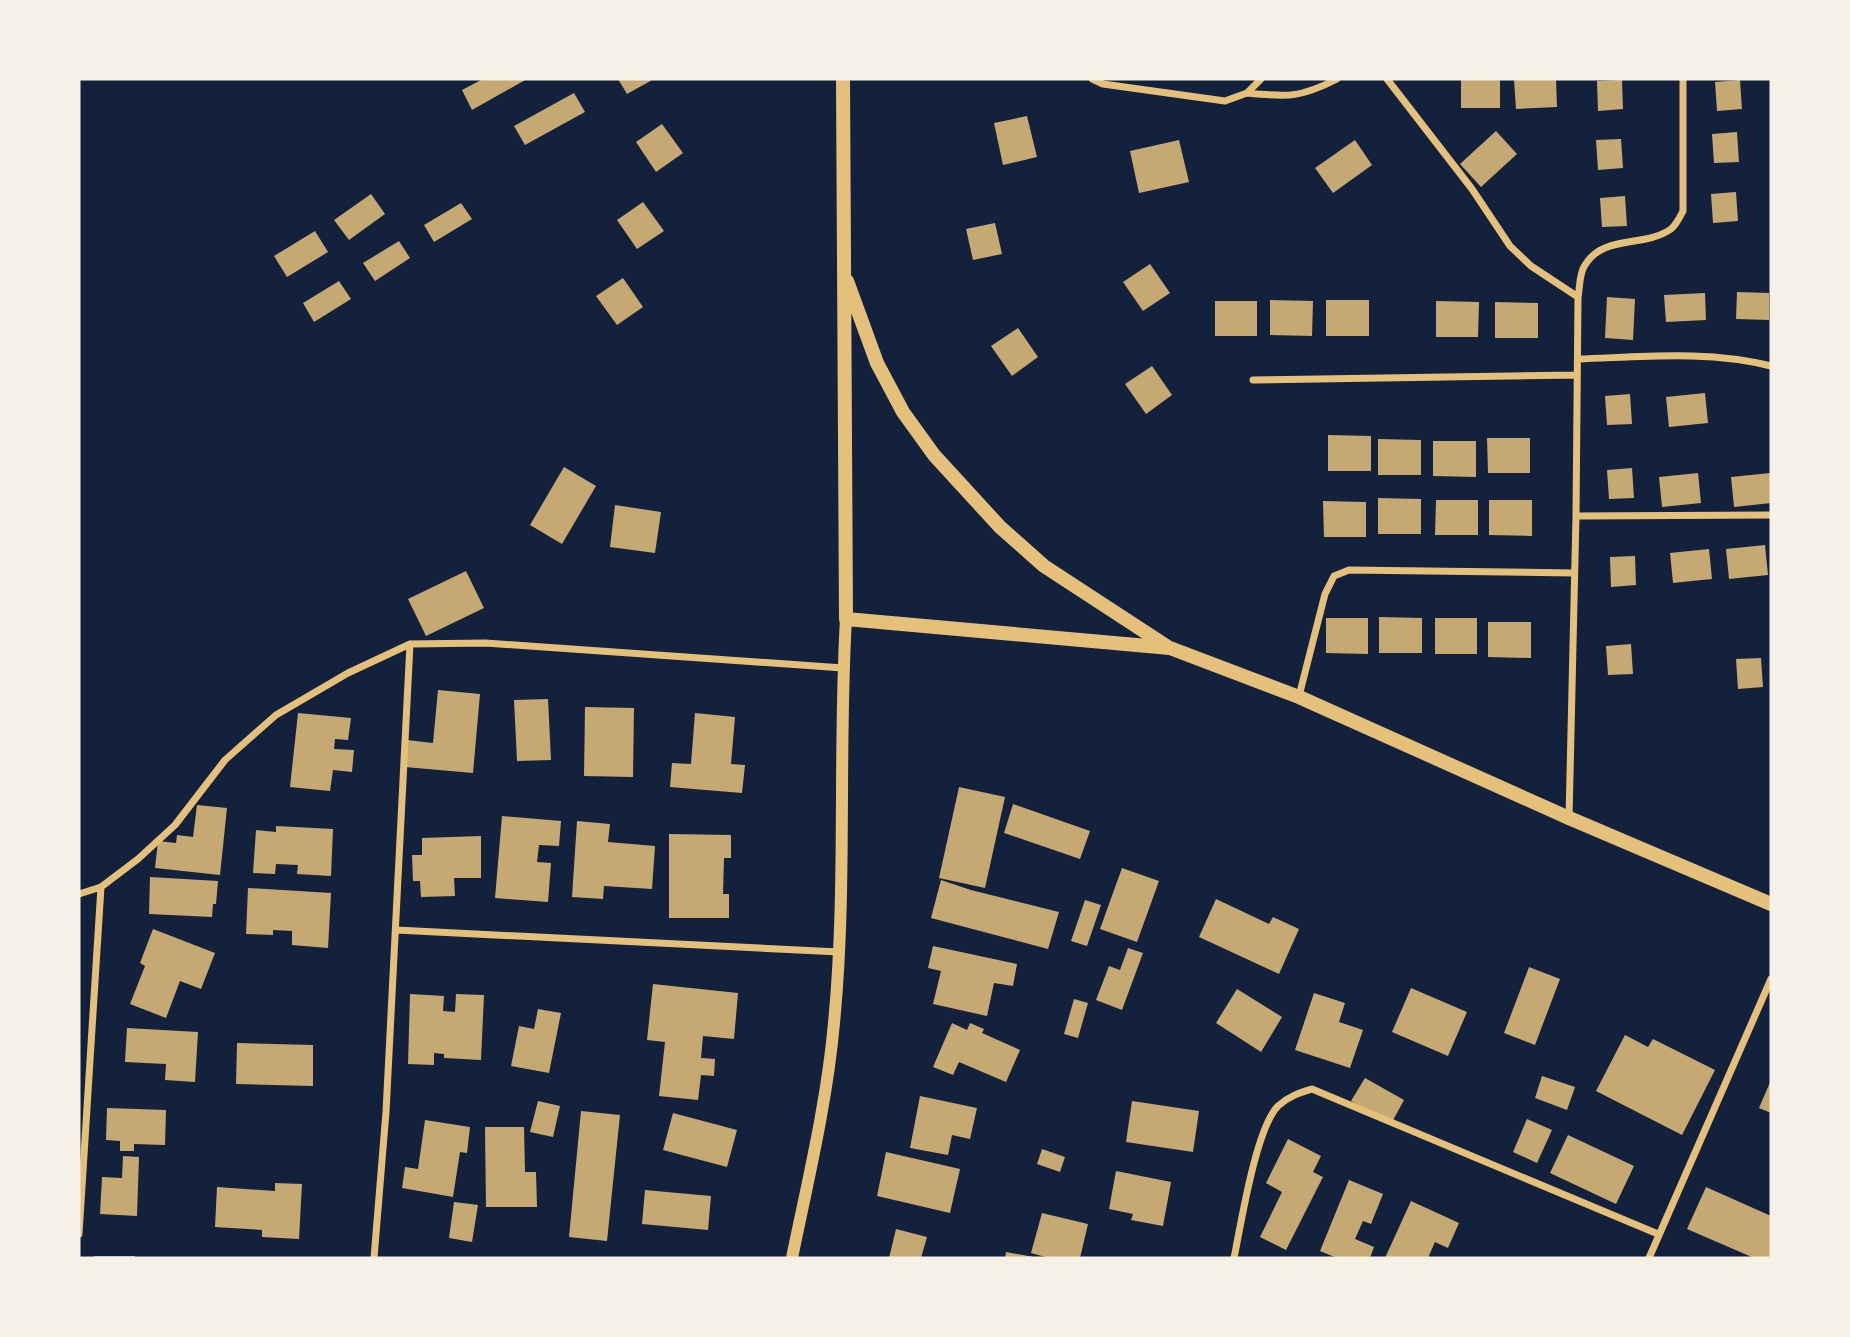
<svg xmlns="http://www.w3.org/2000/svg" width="1850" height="1337" viewBox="0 0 1850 1337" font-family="Figtree,sans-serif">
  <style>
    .building { fill: #c6a872 }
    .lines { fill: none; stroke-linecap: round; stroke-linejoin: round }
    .minor { stroke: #e5c07b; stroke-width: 7 }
    .tertiary { stroke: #e5c07b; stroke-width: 12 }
    .secondary { stroke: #e5c07b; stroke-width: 14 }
  </style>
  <rect width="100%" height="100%" fill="#14213d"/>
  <path class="building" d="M483,79H527L472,110L462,90Z
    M618,79H654L627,94Z
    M1461,79H1500V108H1461Z
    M1556,79L1557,107L1516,109L1514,80Z
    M1622,80L1623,109L1598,111L1597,81Z
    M1740,80L1742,109L1717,111L1715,82Z
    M574,93L585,112L525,145L514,126Z
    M1027,116L1037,157L1003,165L994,123Z
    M662,124L683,153L656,172L636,142Z
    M1496,131L1517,154L1481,187L1460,164Z
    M1737,132L1739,162L1714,163L1712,134Z
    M1621,139L1623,168L1598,170L1596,140Z
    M1179,140L1189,182L1139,193L1130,151Z
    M1355,140L1372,165L1333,193L1315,168Z
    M1736,192L1738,221L1713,223L1711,194Z
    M371,194L385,214L349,240L334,220Z
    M1625,196L1627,226L1602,227L1600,198Z
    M643,202L664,231L637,249L617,220Z
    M461,203L472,219L434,242L424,225Z
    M995,223L1002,254L973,260L966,229Z
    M315,231L328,252L287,277L274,256Z
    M399,241L410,258L375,281L363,263Z
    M1150,264L1170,293L1143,311L1123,282Z
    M623,278L643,307L617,325L596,296Z
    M339,281L351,299L314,322L303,303Z
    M1737,292L1769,293V320L1736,319Z
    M1705,293L1706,320L1666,322L1664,295Z
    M1607,297L1635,299L1633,340L1605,338Z
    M1270,300L1313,301L1312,336L1270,335Z
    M1326,300H1369V336H1326Z
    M1215,301H1257V336H1215Z
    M1436,301L1479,302L1478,337H1436Z
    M1495,302L1538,303V338H1495Z
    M1018,328L1038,357L1012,376L991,346Z
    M1152,366L1172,395L1146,414L1125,384Z
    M1705,393L1708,423L1669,427L1666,397Z
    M1630,394L1632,424L1607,425L1605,396Z
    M1328,435L1371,436V471H1328Z
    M1487,438H1530V473H1488Z
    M1378,439L1421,440V475H1378Z
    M1433,441H1476V477L1433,476Z
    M564,467L596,486L562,544L530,525Z
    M1632,468L1634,498L1609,499L1607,470Z
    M1698,473L1701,503L1662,507L1659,477Z
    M1770,473L1771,503L1734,507L1731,477Z
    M1378,498L1421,499V534H1378Z
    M1436,500H1478V535H1435Z
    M1489,500H1532V536L1489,535Z
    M1323,501L1366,502V537H1324Z
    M615,505L661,512L655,553L610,547Z
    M1765,545L1768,575L1729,579L1726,549Z
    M1709,549L1712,579L1673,583L1670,553Z
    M1635,556L1636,585L1611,587L1610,557Z
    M466,571L484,608L426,636L408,599Z
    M1379,617L1422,618V653H1379Z
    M1326,618H1368V654L1326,653Z
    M1435,618H1477V654H1435Z
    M1488,622H1531V658L1488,657Z
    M1631,644L1633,674L1608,675L1606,646Z
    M1761,658L1763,687L1738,689L1736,659Z
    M438,690L480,694L473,773L405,767L407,740L433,743Z
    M548,699L551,760L517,761L514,700Z
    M585,707L634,708L633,777L584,776Z
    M298,713L351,718L348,740L335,739L334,749L354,750L352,772L333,770L330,791L290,787Z
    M695,713L735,717L731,764L745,765L742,793L670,787L672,763L691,764Z
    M959,787L1005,797L985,888L939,878Z
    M1013,804L1090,831L1080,859L1004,833Z
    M197,805L227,808L220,875L155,868L158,841L176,843L177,835L193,837Z
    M502,816L561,821L559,846L539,845L537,862L551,863L548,902L495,898Z
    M577,821L610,824L608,842L655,846L652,889L604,886L603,899L572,897Z
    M276,826L333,829L331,876L297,874L298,865L276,864L275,874L253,873L256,830L276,832Z
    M669,834L731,835V858H724L723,894H729V918H669Z
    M481,836V878H454L455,896L421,897L420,881H413L412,855H422V838Z
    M1122,868L1159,881L1137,942L1100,929Z
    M150,877L218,881L216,904H213L212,917L149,914Z
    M941,880L971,890L1059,912L1048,949L931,918Z
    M248,888L331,893L328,948L292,945V931L273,930V935L246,934Z
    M1216,899L1269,924L1273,917L1299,929L1279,974L1199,937Z
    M1085,900L1101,905L1087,946L1071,941Z
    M153,929L215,953L201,989L180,981L166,1018L130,1004L145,966L140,963Z
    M933,946L1017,964L1013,986L994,983L987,1016L933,1004L941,971L928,968Z
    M1128,948L1143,953L1122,1010L1096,1000L1109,966L1120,970Z
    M1529,967L1560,979L1535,1045L1504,1033Z
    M653,984L738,993L734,1039L703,1036L701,1058L715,1059L714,1076L701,1075L698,1100L659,1096L665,1042L647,1040Z
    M1411,988L1467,1012L1448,1056L1392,1032Z
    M1237,989L1282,1017L1261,1052L1216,1023Z
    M1314,993L1345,1003L1339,1022L1363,1030L1350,1068L1295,1050Z
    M410,994L444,996L443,1011L455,1012L456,994L484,995L481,1060L444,1058V1054L434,1053V1065L408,1064Z
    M1074,999L1088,1003L1078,1038L1064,1034Z
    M538,1009L561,1013L549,1073L511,1066L519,1026L534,1029Z
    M952,1023L967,1030L970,1023L984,1029L982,1033L1020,1050L1006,1082L959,1062L953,1075L933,1067Z
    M127,1028L198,1032L195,1082L165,1080L166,1064L125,1062Z
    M1625,1035L1648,1047L1653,1039L1715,1070L1682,1135L1596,1091Z
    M237,1043L313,1045V1086L236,1084Z
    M1542,1076L1575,1087L1567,1110L1535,1098Z
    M1365,1078L1404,1100L1391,1124L1351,1101Z
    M1771,1080V1113L1759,1108Z
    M920,1096L977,1108L970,1139L952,1135L948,1155L910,1148Z
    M538,1101L560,1106L553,1137L530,1132Z
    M1132,1101L1199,1111L1193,1152L1126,1142Z
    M107,1108L166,1110L165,1145L134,1144V1151H120V1141L106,1140Z
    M581,1111L620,1115L607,1241L569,1237Z
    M673,1113L737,1130L727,1167L663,1150Z
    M1527,1119L1552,1130L1537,1163L1513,1152Z
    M425,1120L470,1127L467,1153L460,1152L453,1197L402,1188L405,1167L418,1169Z
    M485,1127H524L525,1172H536L537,1207H486Z
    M1568,1135L1634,1166L1616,1204L1550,1173Z
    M1288,1139L1321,1156L1313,1172L1323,1177L1286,1250L1260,1237L1282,1192L1266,1183Z
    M1042,1149L1065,1157L1060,1172L1037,1164Z
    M886,1152L960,1169L950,1213L877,1196Z
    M123,1156L139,1157L137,1216L100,1214L102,1177L122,1178Z
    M1116,1171L1171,1182L1163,1226L1131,1220L1133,1214L1109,1209Z
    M1349,1180L1383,1194L1371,1224L1363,1221L1355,1239L1374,1247L1370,1258H1337L1320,1251Z
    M275,1183L302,1184L299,1239L262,1237V1230L215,1227L217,1187L275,1191Z
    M1706,1187L1771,1216V1258H1754L1687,1229Z
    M645,1190L711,1196L708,1230L642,1224Z
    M1411,1201L1459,1223L1448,1248L1435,1242L1428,1258H1385Z
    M454,1202L478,1205L472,1242L449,1238Z
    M1042,1213L1088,1224L1080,1258H1049L1031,1253Z
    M896,1229L927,1237L921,1258H889Z
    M1006,1252L1034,1257V1258H1005Z
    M94,1256H135V1258H94Z"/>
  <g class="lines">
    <path class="minor" d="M1092,79L1103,84L1225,101L1247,93L1261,79
      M1387,79L1472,189L1510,246L1531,266L1578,297
      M1247,93C1288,97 1300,98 1337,79
      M1578,359C1642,357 1708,350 1771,366
      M1253,380L1576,375
      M1576,516L1771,515
      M1299,696L1325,594L1334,576L1349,570L1574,573
      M1569,818L1576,516L1578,297C1580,288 1579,273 1585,265C1604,234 1644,248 1671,229C1676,225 1680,217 1683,211V79
      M79,894L101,887L138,859L175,825L225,760L276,715L348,673L410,644
      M396,930L839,952
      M79,1234L101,887
      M374,1258L386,1112L410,644L485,643L843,668
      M1234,1258C1241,1224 1256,1128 1278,1106C1289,1096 1299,1093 1312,1089L1658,1234
      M1649,1258L1771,979"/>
    <path class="tertiary" d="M792,1258C808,1180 827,1102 834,1023C847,889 838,753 846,619"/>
    <path class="secondary" d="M843,79L846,619L1170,648L1299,697L1569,818L1771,904
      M847,281L877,363L903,412L934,455L1000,527L1044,566L1168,647"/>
  </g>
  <rect width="1850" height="1337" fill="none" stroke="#f6f1e7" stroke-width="161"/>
</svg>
